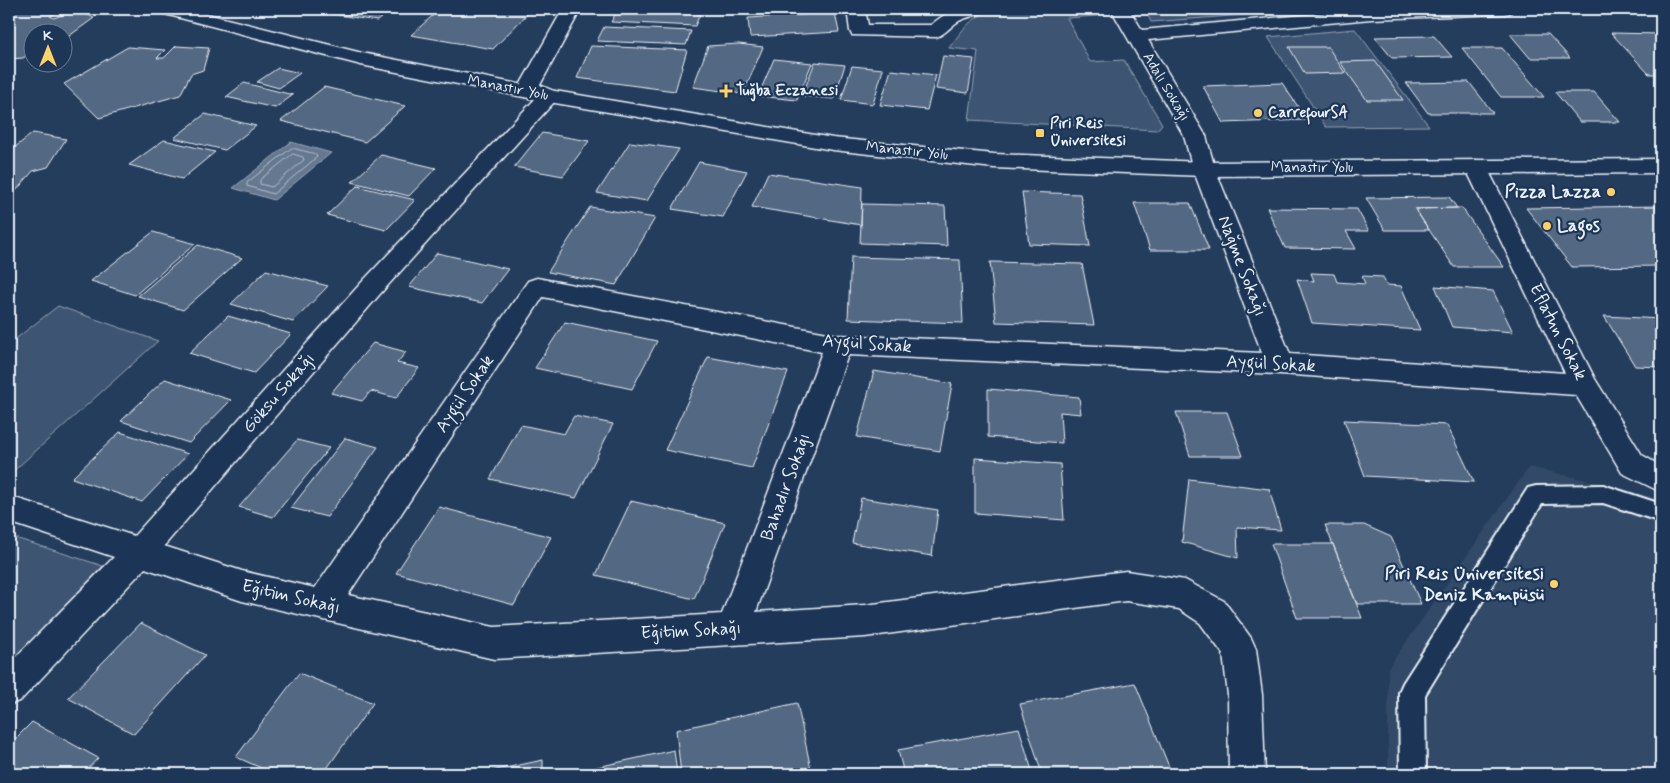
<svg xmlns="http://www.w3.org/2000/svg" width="1670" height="783" viewBox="0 0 1670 783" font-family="Mynerve,sans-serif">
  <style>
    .built { fill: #334a68 }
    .green { fill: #3e5472; stroke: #93a2b5 }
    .water { fill: #657890; stroke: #99a8ba }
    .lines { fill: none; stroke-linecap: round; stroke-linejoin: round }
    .shore { stroke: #b4c1ce; stroke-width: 1 }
    .building { fill: #536782; stroke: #e8f1f8 }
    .lane-casing { stroke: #e8f1f8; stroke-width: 4 }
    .street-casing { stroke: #e8f1f8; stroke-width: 3 }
    .primary-casing { stroke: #e8f1f8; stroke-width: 3 }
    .lane { fill: #1d3557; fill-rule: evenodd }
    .street { fill: #1d3557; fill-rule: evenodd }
    .primary { fill: #1d3557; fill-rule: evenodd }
    .poi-dot { fill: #ffd166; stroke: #1d3557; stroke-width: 2 }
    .labels { text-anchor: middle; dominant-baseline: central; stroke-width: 4.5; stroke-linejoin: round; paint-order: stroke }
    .far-street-label { font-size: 15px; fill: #e8f1f8; stroke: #1d3557 }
    .far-poi-label { font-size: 15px; font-weight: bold; fill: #e8f1f8; stroke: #1d3557; text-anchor: start }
    .poi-label { font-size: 18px; font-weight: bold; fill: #e8f1f8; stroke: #1d3557; text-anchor: end }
    .street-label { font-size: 18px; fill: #e8f1f8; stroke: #1d3557 }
  </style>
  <rect width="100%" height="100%" fill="#253d5d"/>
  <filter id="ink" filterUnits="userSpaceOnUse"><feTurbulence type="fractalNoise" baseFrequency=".02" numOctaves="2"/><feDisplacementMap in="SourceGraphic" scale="10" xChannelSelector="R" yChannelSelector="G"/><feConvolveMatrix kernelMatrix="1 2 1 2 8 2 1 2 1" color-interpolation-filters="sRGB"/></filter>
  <g filter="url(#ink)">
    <path class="built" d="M1529,467L1621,488L1661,500V774H1388V668Z"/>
    <path class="green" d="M1003,9H1093L1097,16L1067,18L1090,62L1124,60L1162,124L1157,130L969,120L978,51L949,48C966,25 974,13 1003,9Z
      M1145,9H1324L1151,22Z
      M1355,29L1429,126L1326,127L1268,37Z
      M58,306L158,341L9,475V344Z
      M9,536L103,566L9,663Z"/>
    <path class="water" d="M291,142L331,153L274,200L233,188Z"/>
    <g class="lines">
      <path class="shore" d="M292,148L316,154L317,157L273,194L247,186V183Z
        M293,154L303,157L304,160L272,187L260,184V180Z"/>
    </g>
    <path class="building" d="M9,9L63,10L50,16L54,18L77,9L94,18L65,39H62V32H32V52L23,58L9,59Z
      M300,9H392L377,21Z
      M440,9L494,10L532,9L493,49L411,35Z
      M618,9H702L695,26L611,22Z
      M835,13L839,32L750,37L748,18Z
      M604,27L691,31L686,45L597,41Z
      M1611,33L1661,34V74H1649Z
      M1510,34H1548L1570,58H1530Z
      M1434,36L1452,57L1392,58L1375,37Z
      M739,44L763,47L743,94L693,87L708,46Z
      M176,46L209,48L203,70L191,74L180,95L99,118L64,84L128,47L165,50L157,58H164Z
      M591,46L687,50L675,91L577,78Z
      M1289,47H1328L1345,73L1305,74Z
      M1462,48H1502L1544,97H1501Z
      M943,56L974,59L968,93L936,89Z
      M774,59L812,63L797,100L758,96Z
      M1375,61L1403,100H1367L1340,62Z
      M815,62L845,65L834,99L802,96Z
      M852,66L883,69L873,104L841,100Z
      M278,68L300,73L279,88L257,82Z
      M891,70L936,75L927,110L880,105Z
      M1469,82L1493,113H1428L1406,83Z
      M244,83L293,95L275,108L226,97Z
      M1282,83L1307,120L1223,123L1203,86Z
      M324,87L405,106L365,142L281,121Z
      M1555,92H1594L1620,122H1580Z
      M205,114L256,126L225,150L174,138Z
      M33,133L66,139L48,167L33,171L9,199V147L14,148Z
      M542,133L589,141L563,176L514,167Z
      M164,140L215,152L182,179L129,165Z
      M630,142L679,149L647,201L597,193Z
      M381,155L436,168L409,196L352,182Z
      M699,162L747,171L723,217L672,209Z
      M768,173L862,187L861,225L752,207Z
      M357,186L415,200L386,230L327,215Z
      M1022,192L1080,194L1090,246L1029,244Z
      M1449,197L1457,208L1415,209L1429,230H1385L1366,198Z
      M1134,203H1190L1209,250H1150Z
      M862,204L945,206L947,246L860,243Z
      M1661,206V268L1660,266L1572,267L1526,208Z
      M590,207L655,218L616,285L548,272Z
      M1267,208L1357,209L1369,231H1346L1356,249L1285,248Z
      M1457,208H1462L1504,267H1454L1415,209Z
      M153,232L195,244L135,295L91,281Z
      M198,245L242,258L183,310L138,296Z
      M437,253L508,269L482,303L409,287Z
      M851,257L960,260L963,323L848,319Z
      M990,262L1082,264L1094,325L996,322Z
      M266,270L328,286L293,322L231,304Z
      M1311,273L1334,274L1337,282L1365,284L1362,276L1383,277L1386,285L1401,286L1420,330L1312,323L1297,279L1314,281Z
      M1435,286L1493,291L1513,332L1452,327Z
      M228,316L291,334L254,373L189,353Z
      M1604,316L1661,319V367L1635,366Z
      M565,322L657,341L632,389L535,368Z
      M373,343L406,352L397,363L419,368L396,398L371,391L362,401L331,393Z
      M708,357L788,372L752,468L665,450Z
      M874,371L952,384L940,451L857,437Z
      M165,379L231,400L189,443L121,421Z
      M988,389L1079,397L1081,414L1060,412L1062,443L988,437Z
      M1176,412H1227L1243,456H1190Z
      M574,416L613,424L576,498L490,479L521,425L564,434Z
      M1344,420L1447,425L1474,482L1365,476Z
      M120,432L188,454L142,502L72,478Z
      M345,438L378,447L327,517L291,508Z
      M297,440L329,448L273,517L239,507Z
      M975,458L1060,464L1064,520L975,513Z
      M1189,479L1269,489L1281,530L1237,527L1238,558L1182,542Z
      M861,498L938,510L932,556L852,543Z
      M631,501L725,523L694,599L596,575Z
      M439,507L551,537L514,605L396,573Z
      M1325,525H1364L1391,537L1421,604H1357Z
      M1271,544H1333L1362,618H1297Z
      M141,623L205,655L134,734L68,698Z
      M299,673L373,703L323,774H275L236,757Z
      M1135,683L1172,774H1042L1020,704Z
      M797,703L812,774H681L676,730Z
      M32,722L98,758L83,774H9V745Z
      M1019,728L1033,774H904L898,750Z
      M674,750L677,774H566Z
      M543,760V774H477Z"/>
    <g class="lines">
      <defs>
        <path id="lane" d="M1603,485L1661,504V522L1603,503L1542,504L1425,695L1426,774H1400L1399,692L1403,683L1528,488L1536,486Z"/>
        <path id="street" d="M563,9H581L540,85L556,92L559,96L556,100L380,294L164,546L242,571L315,588L528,281L537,278L838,335L1262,353L1193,169L1184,136L1111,9H1129L1142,30L1369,9H1513L1510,13L1504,14L1371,19L1148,40L1206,136L1215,169L1290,354L1565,373L1465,167L1468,162L1476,160L1484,162L1595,379L1642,455L1661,466V492L1622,473L1576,395L1280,374L848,355L756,612L865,605L1126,571L1185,580L1224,601L1251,638L1256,649L1262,695L1265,774H1229L1228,695L1223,654L1200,623L1179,609L1126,601L865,637L494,659L242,601L145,568L21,700L9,705V664L114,557L9,522V496L134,536L362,282L536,98L522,91L519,87ZM543,297L822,352L722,614L494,627L348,595Z
          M847,9H865L868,25H931C950,9 960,7 984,9C979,17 967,16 959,21C950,26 946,34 936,37L852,35L850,31Z"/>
        <path id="primary" d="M158,9H187L362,53L549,90L833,138L994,154L1204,162L1661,159V173L1204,176L994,168L833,150L549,102L361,65L161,13Z"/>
      </defs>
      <use href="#lane" class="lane-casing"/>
      <use href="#street" class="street-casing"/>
      <use href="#primary" class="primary-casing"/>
      <use href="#lane" class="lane"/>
      <use href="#street" class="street"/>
      <use href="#primary" class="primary"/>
    </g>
  </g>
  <g class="poi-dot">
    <path d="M723.5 83.5h5v5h5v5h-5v5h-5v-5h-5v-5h5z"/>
    <circle cx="1258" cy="113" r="5"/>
    <rect x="1035" y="128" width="10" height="10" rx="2.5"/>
    <circle cx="1611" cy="192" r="5"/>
    <circle cx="1547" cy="226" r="5"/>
    <circle cx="1554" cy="584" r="5"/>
  </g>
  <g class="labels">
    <g class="far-street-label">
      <text transform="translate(1166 87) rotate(59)">Adalı Sokağı</text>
      <text transform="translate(508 88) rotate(11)">Manastır Yolu</text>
      <text transform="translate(907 151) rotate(6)">Manastır Yolu</text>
      <text x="1312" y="168">Manastır Yolu</text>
    </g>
    <g class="far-poi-label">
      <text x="736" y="91">Tuğba Eczanesi</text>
      <text x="1268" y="113">CarrefourSA</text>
      <text x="1050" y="124">Piri Reis<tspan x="1050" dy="17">Üniversitesi</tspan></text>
    </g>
    <g class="poi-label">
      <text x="1601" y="192">Pizza Lazza</text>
      <text x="1557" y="226" text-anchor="start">Lagos</text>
      <text x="1544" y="574">Piri Reis Üniversitesi<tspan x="1544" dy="21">Deniz Kampüsü</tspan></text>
    </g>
    <g class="street-label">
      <text transform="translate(1242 266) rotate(69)">Nağme Sokağı</text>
      <text transform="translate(1558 332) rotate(63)">Eflatun Sokak</text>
      <text transform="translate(867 344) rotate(4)">Aygül Sokak</text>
      <text transform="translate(1271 364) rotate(3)">Aygül Sokak</text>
      <text transform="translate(279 393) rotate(-49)">Göksu Sokağı</text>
      <text transform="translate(465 394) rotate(-56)">Aygül Sokak</text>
      <text transform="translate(786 487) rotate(-70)">Bahadır Sokağı</text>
      <text transform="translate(291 597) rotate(13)">Eğitim Sokağı</text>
      <text transform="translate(691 631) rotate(-3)">Eğitim Sokağı</text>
    </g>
  </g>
  <rect width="1670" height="783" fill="none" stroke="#1d3557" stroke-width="30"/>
  <rect x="15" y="15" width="1640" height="753" fill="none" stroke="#e8f1f8" stroke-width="2" filter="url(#ink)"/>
  <g transform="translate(48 48)"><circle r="24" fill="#1d3557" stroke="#6e8097"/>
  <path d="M0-4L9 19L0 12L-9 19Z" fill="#ffd166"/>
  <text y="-8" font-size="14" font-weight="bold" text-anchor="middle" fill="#e8f1f8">K</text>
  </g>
</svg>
